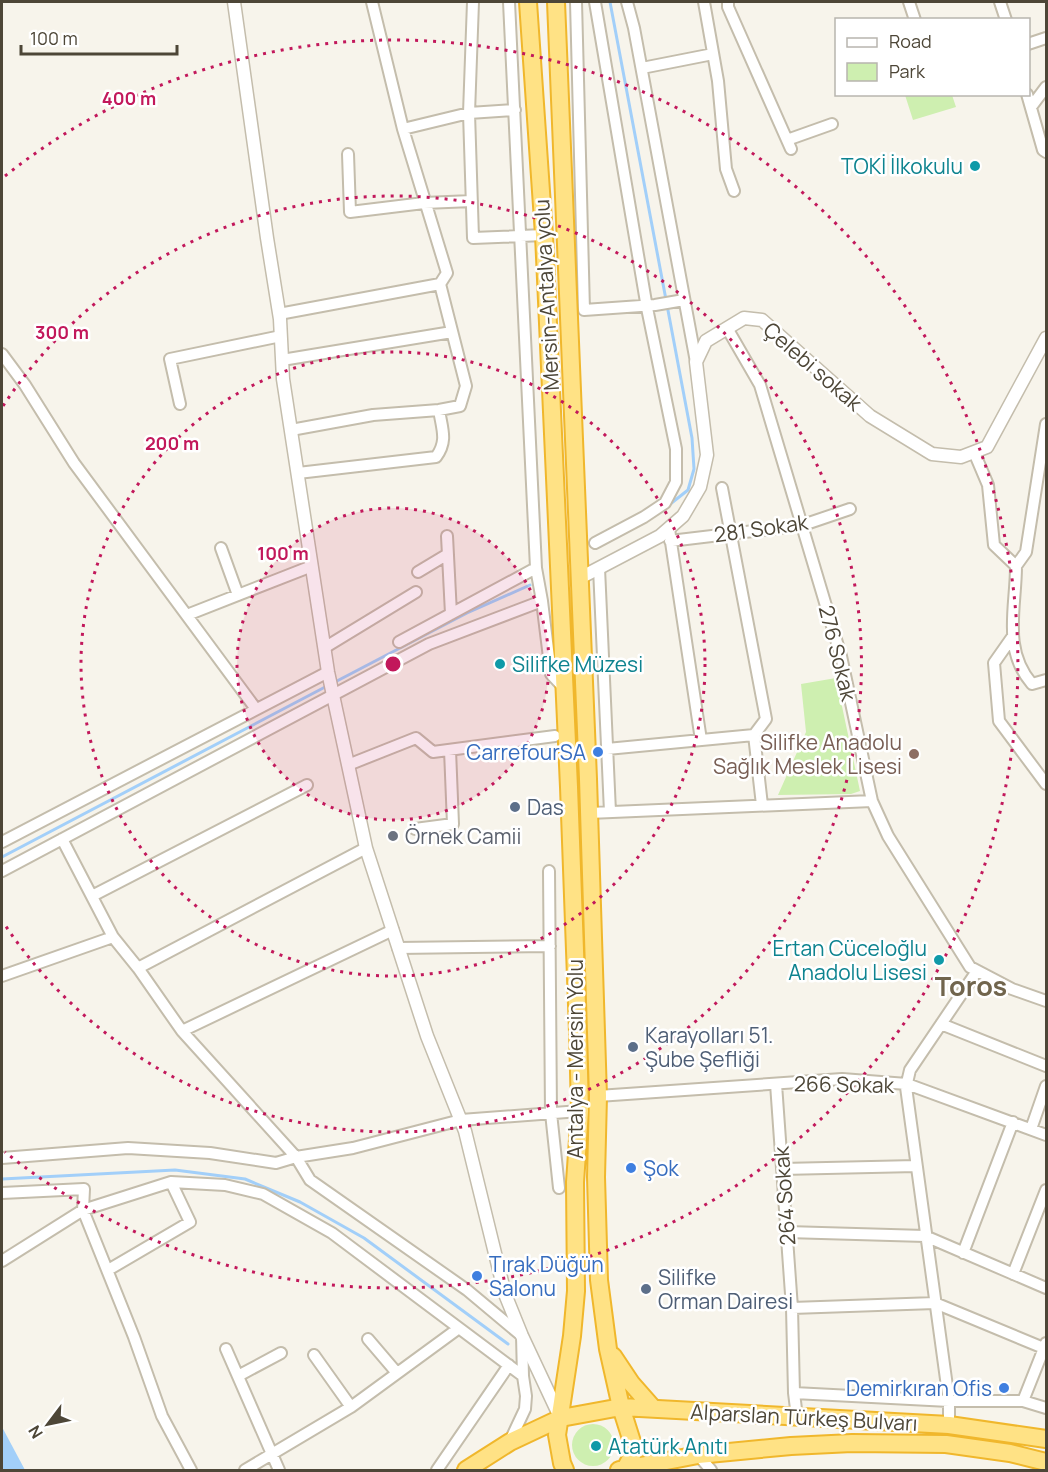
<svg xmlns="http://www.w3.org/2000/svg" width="1048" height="1472" viewBox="0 0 1048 1472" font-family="Manrope,sans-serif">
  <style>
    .green { fill: #ceefb0 }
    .water { fill: #a2cff9 }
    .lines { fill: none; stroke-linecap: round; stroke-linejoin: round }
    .stream { stroke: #a2cff9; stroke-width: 3 }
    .minor-casing { stroke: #c4bdac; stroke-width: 14 }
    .tertiary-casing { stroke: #c4bdac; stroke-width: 15 }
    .trunk-casing { stroke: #f0b72c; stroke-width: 20 }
    .minor { stroke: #fff; stroke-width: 10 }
    .tertiary { stroke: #fff; stroke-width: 12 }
    .trunk { stroke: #ffe285; stroke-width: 16 }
    .ring { fill: none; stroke: #c2185b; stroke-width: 3; stroke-dasharray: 3 6 }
    .culture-dot { fill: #0f9aa8; stroke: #fff; stroke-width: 2 }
    .shop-dot { fill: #3f7fe0; stroke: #fff; stroke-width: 2 }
    .education-dot { fill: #8d6e63; stroke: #fff; stroke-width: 2 }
    .service-dot { fill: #5c6f8a; stroke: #fff; stroke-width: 2 }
    .worship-dot { fill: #6b7280; stroke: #fff; stroke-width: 2 }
    .labels { text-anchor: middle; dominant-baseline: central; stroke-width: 5; stroke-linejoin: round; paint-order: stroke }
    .culture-label { font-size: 21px; fill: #0d838f; stroke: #fff; text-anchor: end }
    .street-label { font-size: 21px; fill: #4d4637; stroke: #fff }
    .education-label { font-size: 21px; fill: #785e54; stroke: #fff; text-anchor: end }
    .shop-label { font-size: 21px; fill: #366cbe; stroke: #fff; text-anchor: end }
    .service-label { font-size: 21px; fill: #4e5e75; stroke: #fff; text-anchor: start }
    .worship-label { font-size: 21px; fill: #5b616d; stroke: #fff; text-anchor: start }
    .district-label { font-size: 27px; font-weight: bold; fill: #71654d; stroke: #fff }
    .centre { fill: #c2185b; stroke: #fff; stroke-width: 3 }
    .ring-label { font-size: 18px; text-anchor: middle; font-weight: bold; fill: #c2185b; stroke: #fff; stroke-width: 5; stroke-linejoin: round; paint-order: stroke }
  </style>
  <rect width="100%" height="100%" fill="#f7f4eb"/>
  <path class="green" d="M905,95H952L956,107L913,120Z
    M836,678L860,791L851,794L778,795L806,732L801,684Z
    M572 1445a21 21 0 1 1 42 0a21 21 0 1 1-42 0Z"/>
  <path class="water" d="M2,1427L25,1470H2Z"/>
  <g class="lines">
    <path class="stream" d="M610,2L692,438L694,469L688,490L669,505
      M335,682L467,613L530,585
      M2,857L327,686
      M2,1179L175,1170L245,1179L300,1202L364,1238L508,1344"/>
    <defs>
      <path id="minor" d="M473,2L469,113L473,238L544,235
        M576,2L584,310L655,305L684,300
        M595,2L647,308L676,449V482L665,503L644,517L595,543
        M627,2L634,28L696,362
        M704,2L718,81L726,169L734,191
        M728,2V7L791,149
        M909,2L915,20
        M1000,2L1006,20
        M1028,44L1046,38
        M642,68L713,54
        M1027,94L1043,150L1046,152
        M1031,107L1046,87
        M403,129L469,113L515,110
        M787,140L832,124
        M348,154L350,212L424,203L472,201
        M279,314L440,284
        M727,328L760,385L841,656L872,801L888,836L970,967L1012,989L1046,1001
        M2,354L25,385L74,463L256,709
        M282,360L452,332
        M180,404L170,359L281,336
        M291,430L373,415L439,410L460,406L466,386L440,284L447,273L403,129L372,2
        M974,452L988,485L994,545L1016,566L1026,552L1046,424
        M298,473L436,457C448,441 442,429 439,410
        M722,488L766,719L754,735L762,805
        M669,529L701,740
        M447,536L451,614
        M670,541L803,525L850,509
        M221,548L238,595
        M1016,566C1016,608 1002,649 1032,684L1046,680
        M599,568L610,812
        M418,572L448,554
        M542,601L551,674L565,689
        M187,615L312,566
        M1013,636L994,663L999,721L1046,784
        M399,642L536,568
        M324,648L416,592
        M607,749L754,735
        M348,765L416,738L433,752L555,736
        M589,813L872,801
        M415,829L453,824L450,750
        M62,839L113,937L138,968L182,1031L296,1157L310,1180L467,1290L522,1336L523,1376L526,1396L525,1409L510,1441
        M2,842L328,672
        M2,871L429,644L542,601L536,568L509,2
        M549,871L551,1113L559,1188
        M92,896L307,785
        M398,948L550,946
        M138,968L366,848
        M2,976L113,937
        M941,1024L1046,1066
        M182,1031L393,930
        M776,1084L792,1308L794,1393L797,1417
        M598,1096L842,1079L907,1084L1046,1135
        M1031,1129L1046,1086
        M2,1158L128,1148L210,1153L276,1163L296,1157L353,1148L461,1120L580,1111
        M782,1169L916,1166
        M2,1193L84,1189L83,1210L134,1337L162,1416L191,1470
        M787,1232L925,1236L1046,1288
        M963,1253L1013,1122
        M2,1261L83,1210L171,1182L225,1185L263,1194L332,1233L523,1376
        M108,1270L190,1222L171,1182
        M1013,1274L1046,1190
        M792,1308L935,1303L1046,1349
        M368,1339L397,1373
        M226,1349L279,1470
        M314,1355L351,1407
        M238,1376L281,1353
        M794,1393L949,1401H1023L1046,1408
        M1023,1401L1046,1343
        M949,1425V1401L906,1087L910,1070L977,971
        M698,1455L711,1470
        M245,1470L351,1407L459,1328
        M437,1470L509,1365"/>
      <path id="tertiary" d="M234,2L267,238L280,319L283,379L328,672L366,848L427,1036L465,1131L505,1294L522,1336L560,1417
        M578,579L660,536L683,516L700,487L707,455L696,362L706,341L744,318L762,320L870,416L932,454L961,457L987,447L1046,338"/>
      <path id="trunk" d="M528,2L544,235L569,787L578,1032L580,1111L575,1182L576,1291L572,1336L557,1435L562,1463L565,1470
        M556,2L588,779L598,1096L596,1177L599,1280L608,1349L621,1407L633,1445L632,1456L626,1467
        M613,1356L631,1383L653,1408
        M466,1470L510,1442L561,1418L621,1407L949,1425L1046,1439
        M619,1470L698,1455L791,1446L852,1443L946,1444L1010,1453L1046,1462"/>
    </defs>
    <use href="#minor" class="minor-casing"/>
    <use href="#tertiary" class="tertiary-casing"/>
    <use href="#trunk" class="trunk-casing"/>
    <use href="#minor" class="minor"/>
    <use href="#tertiary" class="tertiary"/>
    <use href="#trunk" class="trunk"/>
  </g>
  <circle cx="393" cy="664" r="156" fill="#c2185b" fill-opacity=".12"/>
  <g class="ring">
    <circle cx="393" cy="664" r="156"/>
    <circle cx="393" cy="664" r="312"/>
    <path d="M3 406A468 468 0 1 1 3 922"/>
    <path d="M5 176A624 624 0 1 1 5 1152"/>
  </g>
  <g class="culture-dot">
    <circle cx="975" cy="166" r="6"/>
    <circle cx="500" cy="664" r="6"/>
    <circle cx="939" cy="960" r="6"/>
    <circle cx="596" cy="1446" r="6"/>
  </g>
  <g class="shop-dot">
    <circle cx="598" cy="752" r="6"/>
    <circle cx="631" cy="1168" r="6"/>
    <circle cx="477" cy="1276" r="6"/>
    <circle cx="1004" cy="1388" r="6"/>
  </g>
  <circle class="education-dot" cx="914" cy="754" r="6"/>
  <g class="service-dot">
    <circle cx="515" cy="807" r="6"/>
    <circle cx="633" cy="1047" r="6"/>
    <circle cx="646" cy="1289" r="6"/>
  </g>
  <circle class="worship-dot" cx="393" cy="836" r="6"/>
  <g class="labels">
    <g class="culture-label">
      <text x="963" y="166">TOKİ İlkokulu</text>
      <text x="512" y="664" text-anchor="start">Silifke Müzesi</text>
      <text x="927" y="948">Ertan Cüceloğlu<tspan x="927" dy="24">Anadolu Lisesi</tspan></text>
      <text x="608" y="1446" text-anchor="start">Atatürk Anıtı</text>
    </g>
    <g class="street-label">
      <text transform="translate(546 295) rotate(-93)">Mersin-Antalya yolu</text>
      <text transform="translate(813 366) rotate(41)">Çelebi sokak</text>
      <text transform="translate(761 528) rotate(-8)">281 Sokak</text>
      <text transform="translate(838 653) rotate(76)">276 Sokak</text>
      <text transform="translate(575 1059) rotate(-90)">Antalya - Mersin Yolu</text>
      <text transform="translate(844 1084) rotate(1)">266 Sokak</text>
      <text transform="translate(784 1196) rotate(-94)">264 Sokak</text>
      <text transform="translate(804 1417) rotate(3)">Alparslan Türkeş Bulvarı</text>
    </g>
    <g class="education-label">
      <text x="902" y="742">Silifke Anadolu<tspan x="902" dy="24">Sağlık Meslek Lisesi</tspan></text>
    </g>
    <g class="shop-label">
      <text x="586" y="752">CarrefourSA</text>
      <text x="643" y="1168" text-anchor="start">Şok</text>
      <text x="489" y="1264" text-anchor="start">Tırak Düğün<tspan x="489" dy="24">Salonu</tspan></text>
      <text x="992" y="1388">Demirkıran Ofis</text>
    </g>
    <g class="service-label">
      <text x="527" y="807">Das</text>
      <text x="645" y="1035">Karayolları 51.<tspan x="645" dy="24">Şube Şefliği</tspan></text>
      <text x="658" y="1277">Silifke<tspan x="658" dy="24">Orman Dairesi</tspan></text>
    </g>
    <g class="worship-label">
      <text x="405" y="836">Örnek Camii</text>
    </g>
    <g class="district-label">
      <text x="971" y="985">Toros</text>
    </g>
  </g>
  <circle cx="393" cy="664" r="9" class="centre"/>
  <g class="ring-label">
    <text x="129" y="105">400 m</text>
    <text x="62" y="339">300 m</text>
    <text x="172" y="450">200 m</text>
    <text x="283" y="560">100 m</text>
  </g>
  <rect width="1048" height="1472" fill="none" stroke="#4d4637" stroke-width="6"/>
  <rect x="835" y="18" width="195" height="78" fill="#ffffff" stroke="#b8b5af" stroke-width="1.5"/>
  <rect x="847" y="38" width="30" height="9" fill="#ffffff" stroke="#b8b5af" stroke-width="1.5"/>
  <text x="889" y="48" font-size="18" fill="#4d4637">Road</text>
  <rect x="847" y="63" width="30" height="18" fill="#ceefb0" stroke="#b8b5af" stroke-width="1.5"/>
  <text x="889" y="78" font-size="18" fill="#4d4637">Park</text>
  <g transform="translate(48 1424) rotate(238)" stroke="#ffffff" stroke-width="4.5" paint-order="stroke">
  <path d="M0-4.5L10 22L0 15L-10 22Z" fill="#4d4637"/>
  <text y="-9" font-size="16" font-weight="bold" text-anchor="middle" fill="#4d4637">N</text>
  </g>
  <path d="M21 45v9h156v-9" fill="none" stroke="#4d4637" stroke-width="3"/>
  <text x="30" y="45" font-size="18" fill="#4d4637" stroke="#ffffff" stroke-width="4.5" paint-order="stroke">100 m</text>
</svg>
